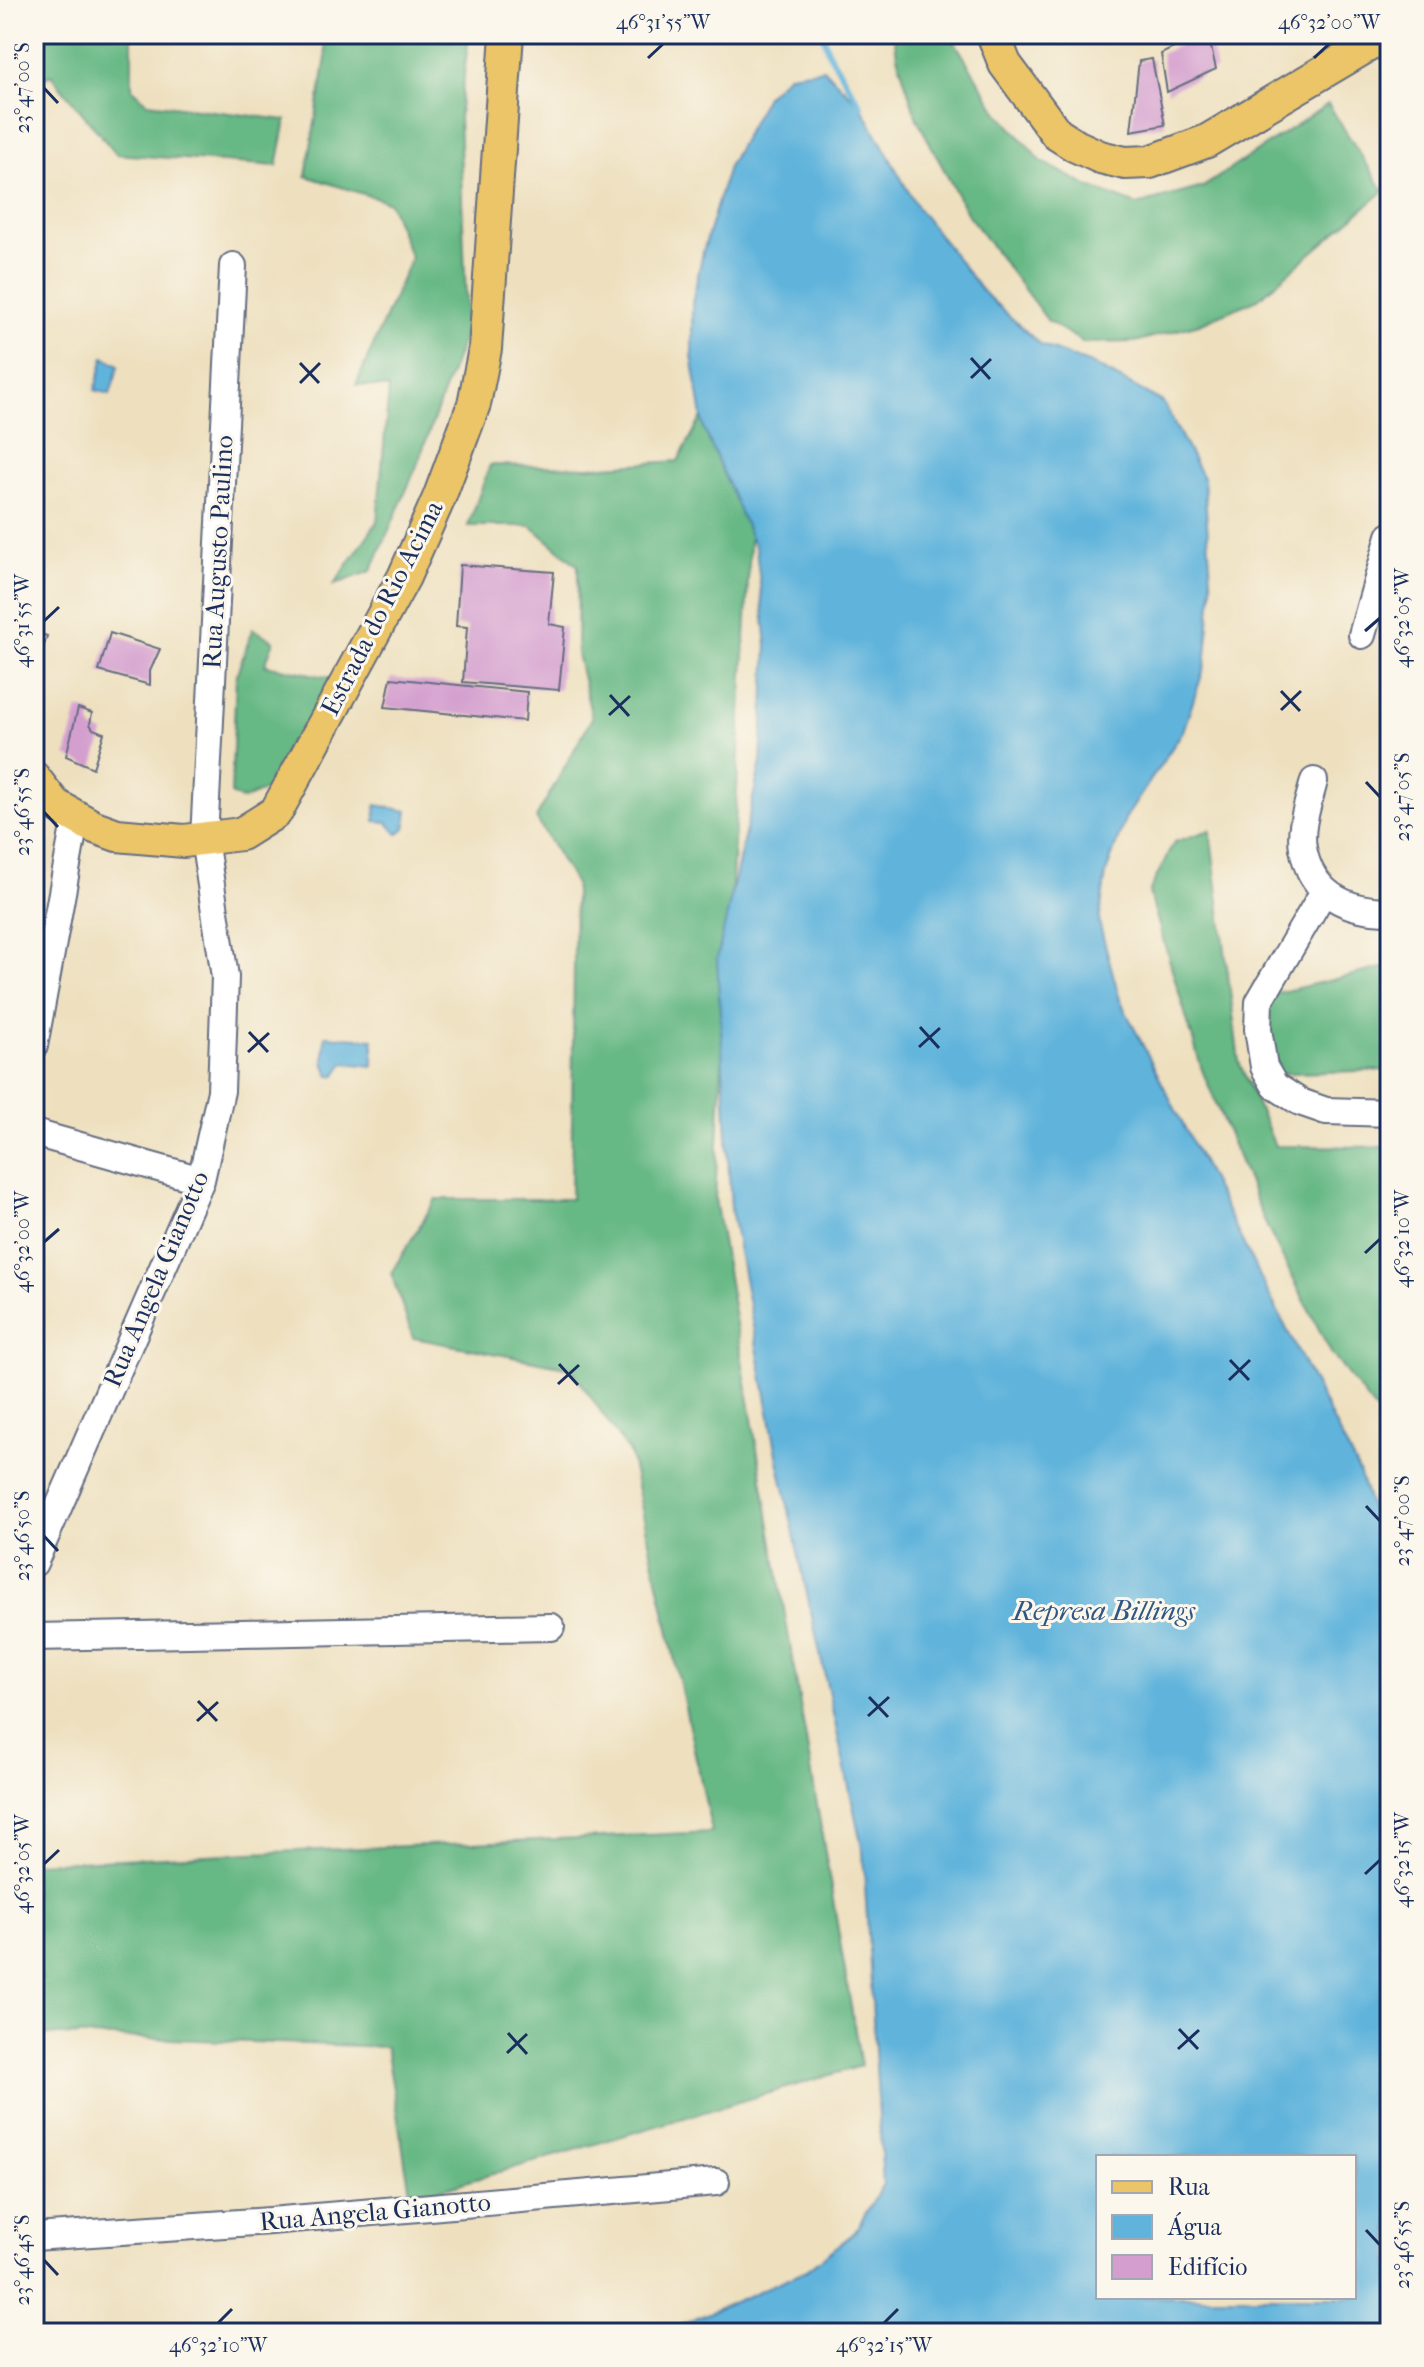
<svg xmlns="http://www.w3.org/2000/svg" width="1424" height="2367" viewBox="0 0 1424 2367" font-family="'IM FELL French Canon',serif">
  <style>
    .forest { fill: #66b884; stroke: #407471; stroke-width: 2 }
    .water { fill: #60b4dc; stroke: #3e729d; stroke-width: 2; fill-rule: evenodd }
    .lines { fill: none; stroke-linecap: round; stroke-linejoin: round }
    .stream { stroke: #60b4dc; stroke-width: 6 }
    .building { fill: #d49fcf }
    .minor-casing { stroke: #656d80; stroke-width: 30 }
    .major-casing { stroke: #656d80; stroke-width: 36 }
    .minor { stroke: #fff; stroke-width: 26 }
    .major { stroke: #ecc569; stroke-width: 32 }
    .ticks { fill: none; stroke: #1b2f5e; stroke-width: 3 }
    .labels { text-anchor: middle; dominant-baseline: central; stroke-width: 6; stroke-linejoin: round; paint-order: stroke }
    .street-label { font-size: 26px; fill: #1b2f5e; stroke: #fbf7ec }
    .water-label { font-size: 28px; font-style: italic; fill: #305784; stroke: #fbf7ec }
    .neatline { fill: none; stroke: #1b2f5e; stroke-width: 3 }
    .ticks-label { font-size: 20px; text-anchor: middle; fill: #1b2f5e }
  </style>
  <rect width="100%" height="100%" fill="#fbf7ec"/>
  <filter id="ink" filterUnits="userSpaceOnUse"><feTurbulence type="fractalNoise" baseFrequency=".0125" numOctaves="2"/><feDisplacementMap in="SourceGraphic" scale="16" xChannelSelector="R" yChannelSelector="G"/><feConvolveMatrix kernelMatrix="1 2 1 2 8 2 1 2 1" color-interpolation-filters="sRGB"/></filter>
  <filter id="wash" filterUnits="userSpaceOnUse"><feTurbulence type="fractalNoise" baseFrequency=".006" numOctaves="4" result="noise"/><feDisplacementMap in="SourceGraphic" scale="32" xChannelSelector="R" yChannelSelector="G"/><feGaussianBlur stdDeviation="1.8" result="paint"/><feColorMatrix in="noise" values="0 0 0 0 0 0 0 0 0 0 0 0 0 0 0 0 0 1.4 0 .05"/><feComposite in="paint" operator="in"/></filter>
  <g filter="url(#wash)">
    <rect width="100%" height="100%" fill="#eee0bf"/>
    <path class="forest" d="M34,34H132V88L148,103L286,120L277,166L116,154L51,75L34,83Z
      M324,34H469L459,117L467,328L416,468L371,571L334,585L377,522L389,388L356,385L411,258L389,202L306,176L326,58Z
      M894,34H950L997,111L1041,161L1087,186L1137,205L1203,187L1328,104L1384,191L1258,299L1199,324L1135,342L1084,343L1048,321L968,215L917,119L897,56Z
      M705,411L755,451L715,1199L861,2066L411,2198L386,2047L34,2034V1863L712,1832L630,1454L571,1368L413,1338L391,1273L436,1199H571L575,884L536,818L592,718L577,654L578,566L531,526H468L490,465L589,467L678,461Z
      M253,629L274,641L265,665L331,678L273,787L242,800L231,794L236,676Z
      M1210,830L1239,1062L1275,1146L1390,1147V1429L1331,1353L1267,1227L1202,1070L1149,892L1174,842Z
      M1390,966V1070L1264,1074L1247,1000Z"/>
    <path class="water" d="M824,69L861,106L917,207L983,292L1041,345L1096,366L1163,402L1204,480L1212,592L1205,666L1183,731L1125,819L1106,873L1099,922L1120,1000L1359,1472L1390,1567V2333H663L807,2270L854,2233L883,2184L863,1852L778,1460L731,1209L717,959L761,762L767,645L756,549L704,429L692,356V303L703,252L728,167L766,96L789,74ZM1098,2157H1354V2297H1098Z
      M104,357L119,365L110,394L95,390Z
      M376,805L408,811L405,828L398,834L387,822L375,821Z
      M325,1036L373,1039V1066L344,1063L335,1076L329,1075L324,1062Z"/>
    <g class="lines">
      <path class="stream" d="M823,34L828,52L861,106"/>
    </g>
    <g id="blocks">
      <path class="building" d="M1202,34H1208L1216,69L1167,92L1161,54Z
        M1152,59L1165,125L1131,131L1139,61Z
        M460,565L554,572L549,624L565,627L559,690L463,682L467,627L456,626Z
        M34,632L47,636L35,674L34,673Z
        M110,633L160,649L150,671V685L99,671Z
        M391,678L527,692L525,721L385,707Z
        M78,708L92,713L90,724L93,729L104,733L93,768L66,756Z"/>
    </g>
  </g>
  <g filter="url(#ink)">
    <use href="#blocks" fill-opacity="0" stroke="#656d80" stroke-width="2"/>
    <g class="lines">
      <defs>
        <path id="minor" d="M1362,635L1390,536
          M1314,781C1309,801 1299,827 1303,848C1311,895 1347,911 1390,911
          M1324,891L1259,1002L1258,1029L1264,1067L1275,1086L1300,1102L1326,1111L1390,1113
          M34,1046L76,816
          M34,1133L201,1180
          M34,1563L201,1180L221,1091L225,977L204,839L233,266
          M34,1637L551,1627
          M34,2237L270,2221L716,2182"/>
        <path id="major" d="M993,34L1005,64L1057,134L1076,146L1100,157L1125,163L1150,162L1207,141L1387,34
          M34,778L55,805L92,826L117,835L184,841L241,834L276,812L404,577L439,498L474,404L485,349L507,34"/>
      </defs>
      <use href="#minor" class="minor-casing"/>
      <use href="#major" class="major-casing"/>
      <use href="#minor" class="minor"/>
      <use href="#major" class="major"/>
    </g>
  </g>
  <path class="ticks" d="M648,58L663,44M1314,58L1329,44M44,88L58,103M971,358L990,379M300,363L319,383M971,378L991,359M300,383L320,363M44,621L59,607M1365,631L1380,618M1281,691L1300,711M610,695L629,716M1281,710L1301,691M609,715L630,696M1366,782L1380,797M44,812L58,827M920,1027L939,1048M249,1032L268,1052M919,1047L940,1028M248,1052L269,1033M44,1242L59,1229M1365,1253L1380,1239M1230,1360L1249,1380M559,1364L578,1385M1229,1380L1250,1360M558,1384L579,1365M1366,1506L1380,1521M44,1536L58,1551M869,1697L888,1717M198,1701L217,1721M868,1716L889,1697M197,1721L218,1702M44,1864L59,1850M1365,1874L1380,1860M1179,2029L1198,2049M508,2033L527,2054M1178,2049L1199,2030M507,2053L527,2034M1366,2230L1380,2245M44,2260L58,2275M218,2323L232,2309M884,2323L898,2309"/>
  <g class="labels">
    <g class="street-label">
      <text transform="translate(218 552) rotate(-87)">Rua Augusto Paulino</text>
      <text transform="translate(382 608) rotate(-63)">Estrada do Rio Acima</text>
      <text transform="translate(156 1279) rotate(-67)">Rua Angela Gianotto</text>
      <text transform="translate(375 2212) rotate(-5)">Rua Angela Gianotto</text>
    </g>
    <g class="water-label">
      <text x="1104" y="1610">Represa Billings</text>
    </g>
  </g>
  <rect width="1424" height="2367" fill="none" stroke="#fbf7ec" stroke-width="88"/>
  <rect x="1096" y="2155" width="260" height="144" fill="#fbf7ec" stroke="#a1a7b3" stroke-width="2"/>
  <rect x="1112" y="2181" width="40" height="12" fill="#ecc569" stroke="#a1a7b3" stroke-width="2"/>
  <text x="1168" y="2195" font-size="24" fill="#1b2f5e">Rua</text>
  <rect x="1112" y="2215" width="40" height="24" fill="#60b4dc" stroke="#a1a7b3" stroke-width="2"/>
  <text x="1168" y="2235" font-size="24" fill="#1b2f5e">Água</text>
  <rect x="1112" y="2255" width="40" height="24" fill="#d49fcf" stroke="#a1a7b3" stroke-width="2"/>
  <text x="1168" y="2275" font-size="24" fill="#1b2f5e">Edifício</text>
  <rect x="44" y="44" width="1336" height="2279" class="neatline"/>
  <g class="ticks-label">
    <text x="663" y="29">46°31'55"W</text>
    <text x="1329" y="29">46°32'00"W</text>
    <text transform="translate(22 88) rotate(-90)" y="7">23°47'00"S</text>
    <text transform="translate(1402 618) rotate(-90)" y="7">46°32'05"W</text>
    <text transform="translate(22 621) rotate(-90)" y="7">46°31'55"W</text>
    <text transform="translate(1402 797) rotate(-90)" y="7">23°47'05"S</text>
    <text transform="translate(22 812) rotate(-90)" y="7">23°46'55"S</text>
    <text transform="translate(1402 1239) rotate(-90)" y="7">46°32'10"W</text>
    <text transform="translate(22 1242) rotate(-90)" y="7">46°32'00"W</text>
    <text transform="translate(1402 1521) rotate(-90)" y="7">23°47'00"S</text>
    <text transform="translate(22 1536) rotate(-90)" y="7">23°46'50"S</text>
    <text transform="translate(1402 1860) rotate(-90)" y="7">46°32'15"W</text>
    <text transform="translate(22 1864) rotate(-90)" y="7">46°32'05"W</text>
    <text transform="translate(1402 2245) rotate(-90)" y="7">23°46'55"S</text>
    <text transform="translate(22 2260) rotate(-90)" y="7">23°46'45"S</text>
    <text x="218" y="2352">46°32'10"W</text>
    <text x="884" y="2352">46°32'15"W</text>
  </g>
</svg>
